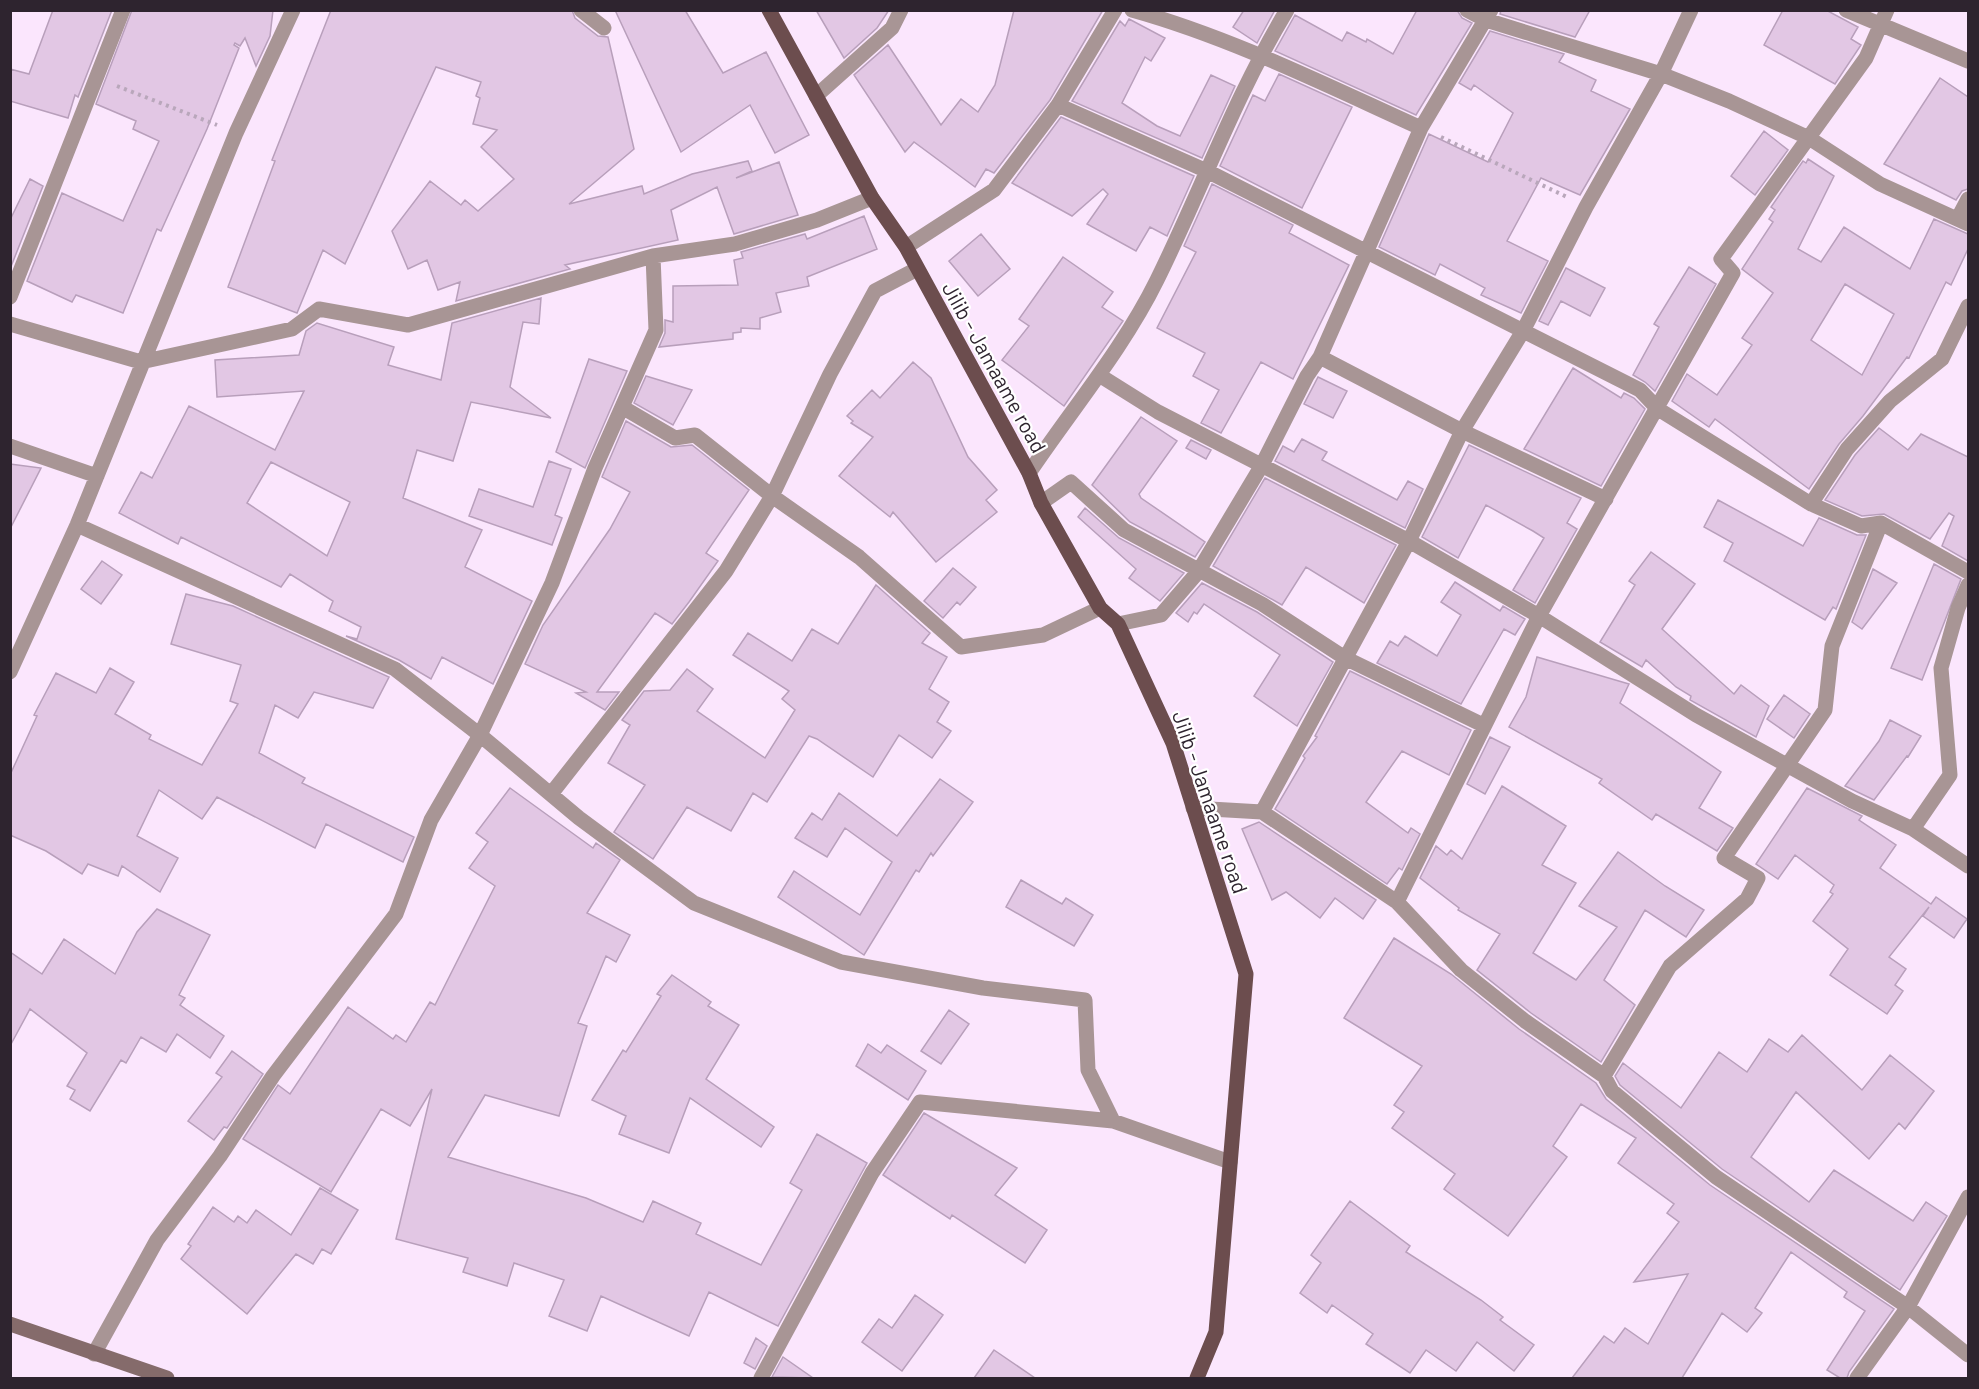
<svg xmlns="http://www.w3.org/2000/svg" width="1979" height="1389" viewBox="0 0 1979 1389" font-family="Barlow,sans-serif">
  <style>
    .building { fill: #e2c7e4; stroke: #b89fbb; stroke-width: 1.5; fill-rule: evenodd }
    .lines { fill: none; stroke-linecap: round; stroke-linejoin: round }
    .path { stroke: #b9a7bb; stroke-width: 4; stroke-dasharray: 3 4.5; stroke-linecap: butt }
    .street { stroke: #a89595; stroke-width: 15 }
    .secondary { stroke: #856b6b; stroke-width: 15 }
    .primary { stroke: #6c4d4e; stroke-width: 15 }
    .labels { text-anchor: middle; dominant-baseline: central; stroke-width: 4.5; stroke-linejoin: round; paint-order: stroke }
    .street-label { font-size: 21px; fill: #2e242f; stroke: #fff }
  </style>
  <rect width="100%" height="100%" fill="#fbe6fd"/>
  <path class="building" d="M53,10H112L78,97L75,95L68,118L10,101V69L29,74Z
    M132,10H273L270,36L256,66L245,38L240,46L235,43L234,45L239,48L207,129L161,231L157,229L123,313L76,295L72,302L27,281L62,193L123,221L159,141L133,129L136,121L96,104Z
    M331,10H572L575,18L598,36L608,37L634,149L569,204L642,186L644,194L692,174L748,161L752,171L736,178L779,162L798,215L734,234L717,187L671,210L678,240L565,265L570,269L456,301L460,282L438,290L427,260L408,269L392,231L430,181L461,205L465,200L478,211L514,179L481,147L497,130L473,124L480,98L476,96L481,82L436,67L345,264L323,250L297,313L228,287L275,161L272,160Z
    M615,10H685L723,73L766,52L809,135L775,153L750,105L681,152Z
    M816,10H889L877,28L844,58Z
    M1014,10H1103L1050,100L994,173L986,169L975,187L914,142L905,152L854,75L888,45L941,125L961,99L978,112L995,85Z
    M1244,10H1275L1257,43L1233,27Z
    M1417,10H1457L1462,18L1472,23L1416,115L1275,51L1295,15L1342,41L1347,32L1366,42L1367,39L1393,54Z
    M1501,10H1590L1575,37L1500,14Z
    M1783,10H1826L1858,27L1851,39L1861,45L1835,84L1764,45Z
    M1129,19L1165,38L1151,61L1145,57L1122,103L1157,126L1180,136L1211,75L1235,86L1202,158L1072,101L1120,21L1125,26Z
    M1490,31L1564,54L1559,62L1596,80L1591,91L1630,109L1580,195L1541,178L1507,241L1548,261L1521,313L1481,295L1485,288L1440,264L1435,275L1379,247L1429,134L1488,162L1513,113L1474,85L1471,90L1459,83Z
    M1279,74L1352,107L1302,208L1220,166L1253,95L1265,101Z
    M1940,78L1968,97V189L1962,191L1956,200L1884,164Z
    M1061,117L1194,176L1167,236L1150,227L1136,251L1087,224L1108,194L1103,189L1072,216L1012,183Z
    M1764,131L1788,150L1755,195L1731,176Z
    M1808,159L1834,176L1798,249L1821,262L1844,227L1910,269L1934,219L1968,234V249L1951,285L1946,282L1909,358L1907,357L1863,416L1839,444L1809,489L1715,419L1709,427L1672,401L1687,374L1717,395L1752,345L1742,338L1773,293L1742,269L1773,222L1769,219L1775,210L1771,207L1803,161L1806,163ZM1845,284L1894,314L1862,375L1811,340Z
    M30,179L43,186L10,269V220Z
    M1212,184L1293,225L1289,233L1349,265L1293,379L1261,362L1221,433L1201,423L1219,390L1193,376L1205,353L1157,328L1196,252L1184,246Z
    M864,216L877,249L807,277L809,286L776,293L781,312L760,318V329L741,328V332L733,333V339L659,347L665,333V320L673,322V286L738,285L734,260L743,258L741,252L805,234L807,239Z
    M981,234L1010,269L978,296L949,261Z
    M1063,257L1113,292L1102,307L1123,321L1064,406L1002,360L1029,326L1019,319Z
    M1689,267L1716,284L1655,391L1645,382L1633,375L1659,327L1654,324Z
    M1566,268L1605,288L1590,316L1561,301L1548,325L1539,321Z
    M541,298L539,324L523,322L510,387L551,418L471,402L453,461L417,450L403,498L482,530L465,567L532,601L493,684L442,657L431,679L399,660L346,636L357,639L361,627L329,611L333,601L290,574L281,587L181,537L178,544L119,513L141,472L152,478L189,406L275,450L304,391L217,397L215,360L299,355L306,331L317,323L394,347L388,365L441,380L452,323ZM271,462L350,502L327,556L247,503Z
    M589,359L627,371L585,468L556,452Z
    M913,362L931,378L968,457L997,490L986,500L997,512L936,562L893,512L890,517L839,476L873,437L851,423L853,421L847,416L872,390L880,398Z
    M1573,368L1621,398L1624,393L1634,398L1645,409L1601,486L1524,449Z
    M646,376L692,390L673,425L634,403Z
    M1318,377L1347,391L1333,418L1304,404Z
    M1141,417L1177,441L1139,494L1141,498L1205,542L1195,557L1130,522L1092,485Z
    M626,421L671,447L692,445L749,490L706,553L718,561L689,602L672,624L655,613L597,692H619L605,710L576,693L586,692L525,664L543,625L610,529L630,492L602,477Z
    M1879,428L1908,450L1921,434L1968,457V561L1942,546L1954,516L1949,513L1930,539L1884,514L1862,516L1825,500L1855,455Z
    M1302,439L1327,452L1322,460L1397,500L1408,481L1423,489L1405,528L1275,461L1283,446L1294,452Z
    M1191,440L1211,450L1206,459L1186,448Z
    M1469,445L1581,498L1567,523L1577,529L1535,603L1513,590L1544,538L1533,531L1486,505L1458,558L1422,537Z
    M549,461L571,469L555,515L562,518L552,545L469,516L479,489L533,507Z
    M10,464L41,468L10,529Z
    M1265,478L1396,545L1364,603L1306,567L1282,605L1213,566Z
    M1718,500L1803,546L1819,518L1857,535H1866L1836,609L1833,607L1825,620L1724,561L1733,543L1704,527Z
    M1085,508L1119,538L1184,573L1160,601L1129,578L1136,569L1078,517Z
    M1651,552L1695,584L1662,629L1734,694L1741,685L1769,706L1756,737L1690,700L1691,696L1676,687L1646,660L1642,667L1600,642L1635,585L1629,581Z
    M102,561L122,575L101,604L81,589Z
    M1934,564L1961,579L1922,680L1891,668Z
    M953,568L976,587L960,605L957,602L943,618L924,601Z
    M1873,569L1897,583L1862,629L1852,622Z
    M1455,582L1500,611L1503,606L1525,619L1515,635L1504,629L1461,704L1377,663L1390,641L1398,646L1405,636L1437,656L1461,615L1441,602Z
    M1202,583L1257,612L1333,662L1297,726L1254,696L1280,655L1204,604L1197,614L1194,612L1188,622L1176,613Z
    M876,585L930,633L922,643L947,657L929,689L949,702L937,722L951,731L932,758L899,735L873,777L817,739L809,736L767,802L753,793L731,831L687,807L653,859L614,832L645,785L608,763L630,725L622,720L644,691L670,690L687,669L713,689L697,711L765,758L795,710L782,699L789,691L733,655L748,633L792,661L812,629L838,644Z
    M186,594L233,606L389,677L373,708L314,692L298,718L275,705L259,753L305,778L302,783L414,837L403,862L326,824L315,848L217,797L202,819L159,790L137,836L178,858L160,892L122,866L118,876L88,864L82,874L46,851L10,835V775L37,716L34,715L56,673L96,693L110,668L134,682L115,714L151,735L149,739L202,765L238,704L230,701L241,665L171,644Z
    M1537,657L1629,684L1620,703L1721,772L1699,808L1733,828L1717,851L1656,814L1652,820L1599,783L1602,779L1509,727L1526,697Z
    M1350,671L1471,730L1449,775L1402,751L1366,802L1408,833L1411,828L1420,834L1402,870L1399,868L1387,884L1275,809L1305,758L1303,756L1317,737L1315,736Z
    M1784,695L1810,714L1794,738L1767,719Z
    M1890,720L1921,736L1908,757L1907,756L1874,800L1845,786L1879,741Z
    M1490,737L1510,747L1485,794L1467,784Z
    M940,779L973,802L933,856L931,853L919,872L916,870L864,955L778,897L794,871L860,915L892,862L845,828L827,857L795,838L812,813L822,820L839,793L897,836Z
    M1502,786L1566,826L1542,865L1576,883L1533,953L1576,980L1617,927L1579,906L1618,852L1665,886L1704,910L1686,937L1645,910L1604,980L1635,1005L1601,1062L1531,1013L1477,970L1500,934L1458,910L1459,908L1420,878L1436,846L1447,855L1451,850L1462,859Z
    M510,788L593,848L596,843L620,860L587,913L630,935L616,962L606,956L578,1023L587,1026L559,1116L485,1095L448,1157L586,1198L643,1222L653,1201L701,1223L696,1234L761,1265L802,1190L790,1183L817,1134L867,1163L778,1326L709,1292L689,1336L601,1296L587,1331L549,1316L564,1280L514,1263L507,1286L463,1272L468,1258L396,1239L432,1089L410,1126L381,1109L331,1192L243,1139L278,1085L290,1094L348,1007L393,1039L396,1035L406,1042L430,1002L435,1005L495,886L469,868L488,842L476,833Z
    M1807,788L1862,816L1859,820L1896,845L1880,868L1931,904L1936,897L1967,919L1954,938L1923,916L1929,907L1889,957L1906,969L1895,985L1903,991L1887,1014L1830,975L1848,949L1813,921L1833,894L1830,892L1834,885L1795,855L1778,879L1756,864Z
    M1259,822L1376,900L1363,919L1335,898L1320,918L1286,892L1272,900L1242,829Z
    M1021,880L1062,904L1066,898L1093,915L1074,946L1006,907Z
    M157,909L210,935L179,995L185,998L180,1005L224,1036L210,1058L177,1034L166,1052L141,1037L126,1063L121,1060L90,1111L70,1099L75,1090L67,1086L87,1053L30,1009L10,1046V952L42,974L64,939L115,974L137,932Z
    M1394,938L1451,974L1519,1029L1596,1083L1606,1099L1710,1185L1894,1309L1849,1372L1847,1378H1840L1827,1370L1865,1311L1844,1297L1847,1292L1791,1252L1755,1308L1762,1313L1747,1332L1722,1313L1682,1378H1572L1604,1336L1614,1343L1625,1328L1648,1344L1688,1274L1634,1282L1679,1222L1667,1213L1674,1204L1618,1163L1636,1138L1581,1104L1553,1146L1567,1157L1508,1236L1444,1189L1455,1174L1392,1128L1404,1112L1394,1105L1422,1066L1344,1018Z
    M672,975L711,1002L708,1006L739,1025L706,1079L774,1127L761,1147L690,1098L669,1153L619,1134L626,1116L592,1100L623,1050L626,1052L661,996L657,994Z
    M949,1010L969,1024L941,1064L921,1051Z
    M1802,1035L1862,1090L1890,1055L1934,1091L1905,1129L1899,1123L1869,1159L1796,1092L1751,1157L1809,1202L1834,1170L1913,1221L1926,1202L1947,1216L1900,1290L1722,1169L1620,1085L1615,1076L1623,1063L1681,1108L1719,1052L1747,1072L1769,1039L1788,1052Z
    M868,1044L881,1053L887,1045L926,1071L908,1100L856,1066Z
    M232,1051L263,1074L227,1128L224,1127L214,1140L188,1121L222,1077L216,1073Z
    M924,1113L1017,1168L995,1195L1047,1230L1025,1263L952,1215L950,1219L883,1175Z
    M320,1188L358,1210L331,1254L322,1249L313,1264L296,1254L247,1314L181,1259L191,1246L188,1244L213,1207L234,1222L238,1216L247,1223L256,1210L291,1235Z
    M1350,1201L1410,1246L1406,1252L1481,1300L1503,1317L1500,1320L1534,1345L1514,1371L1477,1342L1456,1371L1426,1350L1410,1373L1366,1344L1373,1334L1332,1305L1327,1313L1300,1293L1321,1263L1311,1255Z
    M915,1295L943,1315L902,1371L862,1342L879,1319L892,1328Z
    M756,1338L767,1346L755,1369L744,1363Z
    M994,1350L1035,1378H974Z
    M783,1357L813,1378L772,1377Z"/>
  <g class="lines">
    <path class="path" d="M117,86L217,125
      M1441,137L1567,197"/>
    <path class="street" d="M581,10L604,28
      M1132,10C1232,38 1326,85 1421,128
      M1467,10L1486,20L1661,74L1729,101L1809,138L1880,184L1968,224
      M1846,10L1968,61
      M816,96L892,28L901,10
      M1058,105L1207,171L1640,390L1658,409L1811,504L1861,526L1881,523L1968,572
      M1958,218L1968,199
      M906,247L994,190L1058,105L1115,10
      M10,297L123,10
      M10,324L141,362L292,329L319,309L408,325L653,256L735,244L817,220L872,198
      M1320,357L1462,431L1606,499
      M1099,375L1158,412L1409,541L1539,616L1696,715L1852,801L1913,829L1968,866
      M622,407L675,438L695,435L772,496L859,557L961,647L1043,635L1100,608
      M10,446L97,476
      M1029,473C1072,409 1123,349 1157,280C1201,191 1235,96 1287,10
      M1041,503L1071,482L1124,530L1262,604L1345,658L1483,725
      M1811,504L1847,449L1890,401L1942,359L1968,306
      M77,525L395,669L480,735L579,818L694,903L841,962L983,988L1085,1000L1088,1070L1113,1121L1230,1162
      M1118,624L1161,615L1198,572L1262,465L1307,376L1320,357L1421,128L1491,10
      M10,672L77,525L236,133L293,10
      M551,794L726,571L772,496L830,374L875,291L917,269
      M1193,808L1262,812L1397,902L1461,970L1525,1021L1604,1076L1612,1091L1716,1177L1908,1307L1968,1355
      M1262,812L1409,541L1462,431L1523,331L1586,207L1661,74L1691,10
      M1913,829L1950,775L1941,668L1958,608L1968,585
      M1397,902L1539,616L1733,273L1721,259L1866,58L1887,10
      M1604,1076L1670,966L1747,899L1758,878L1724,858L1825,710L1832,646L1881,523
      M94,1354L157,1240L220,1156L273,1076L396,914L431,820L480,735L552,583L595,468L656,330L653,256
      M761,1378L872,1173L920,1102L1113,1121
      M1857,1378L1908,1307L1968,1197"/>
    <path class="secondary" d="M10,1324L167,1378"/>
    <path class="primary" d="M769,10L872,198L906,247L1029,473L1041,503L1100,608L1118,624L1173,743L1246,974L1216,1332L1197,1378"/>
  </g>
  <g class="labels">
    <g class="street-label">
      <text transform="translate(995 367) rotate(61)">Jilib - Jamaame road</text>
      <text transform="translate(1211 802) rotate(71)">Jilib - Jamaame road</text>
    </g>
  </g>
  <rect width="1979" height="1389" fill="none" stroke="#2e242f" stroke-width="24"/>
</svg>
